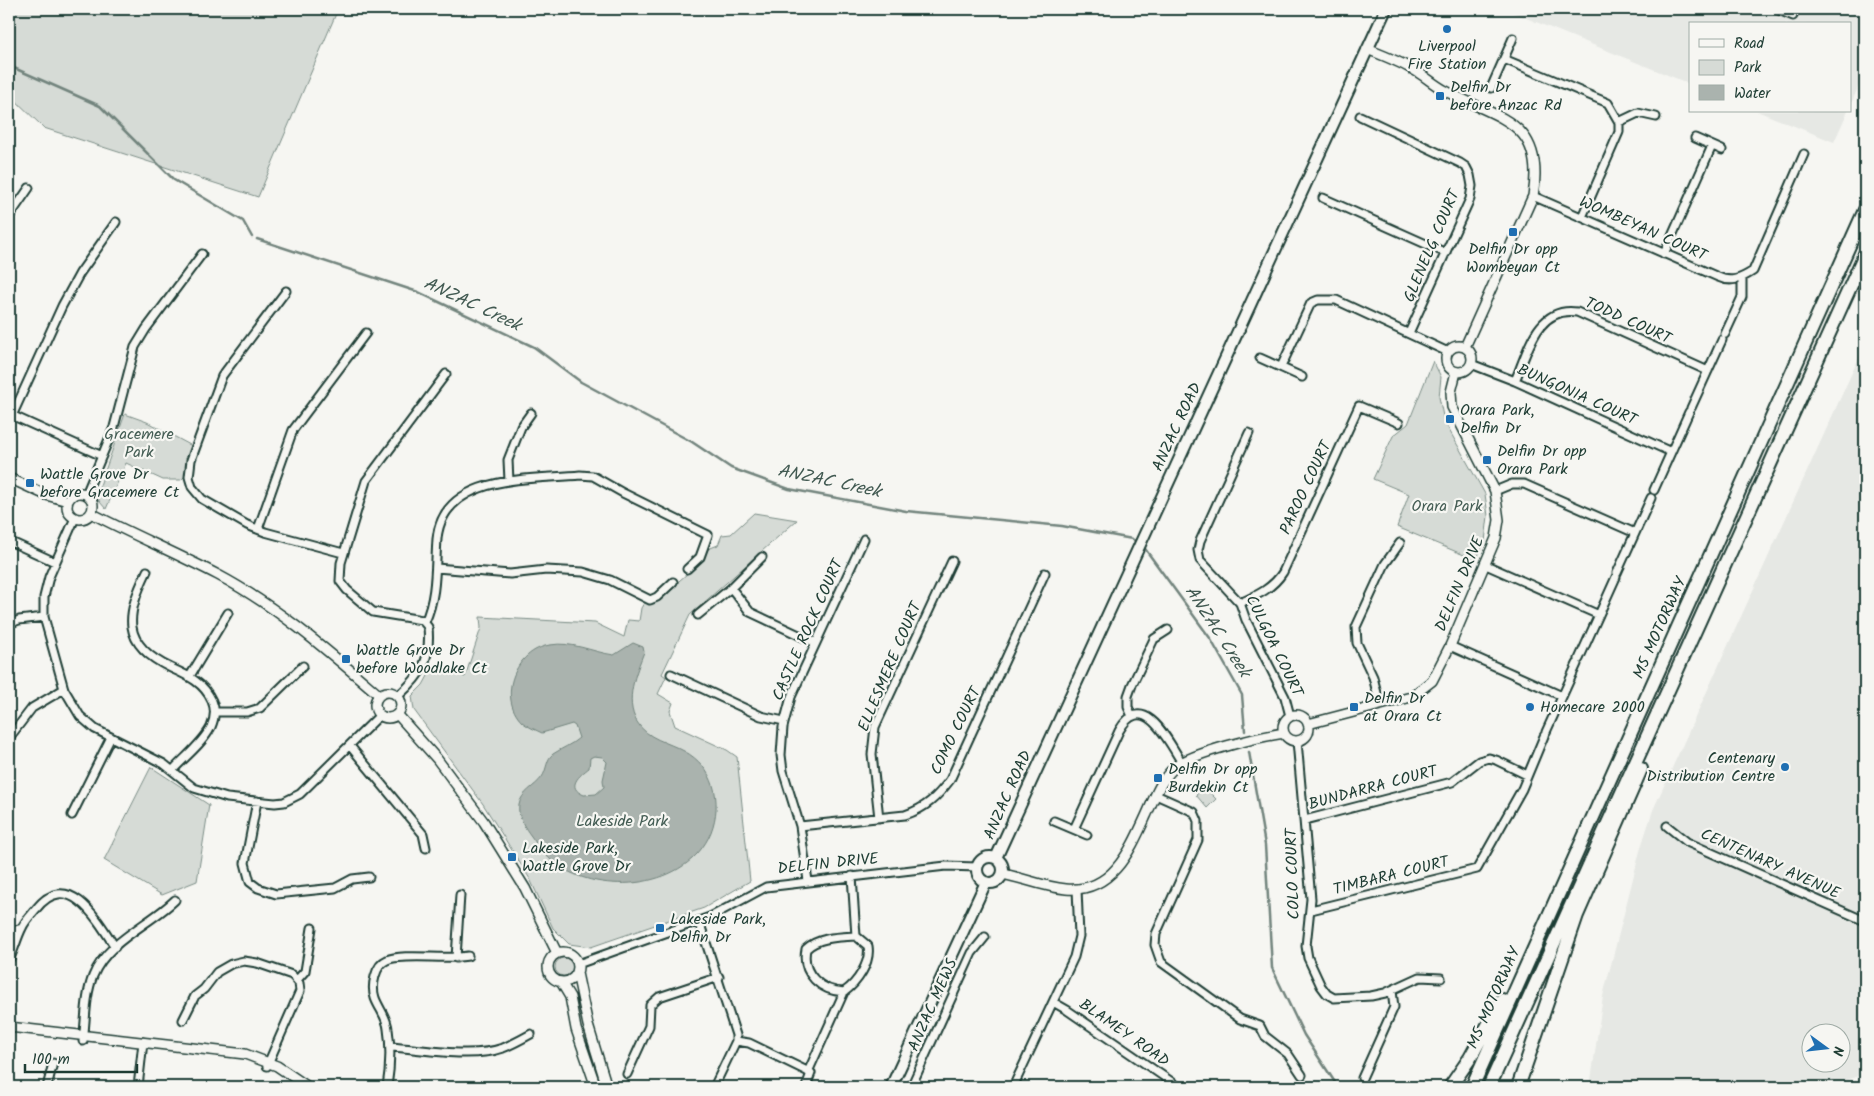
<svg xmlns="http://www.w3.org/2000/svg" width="1874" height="1096" viewBox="0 0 1874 1096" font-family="Kalam,sans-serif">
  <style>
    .built { fill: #e6e8e4; fill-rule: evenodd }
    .green { fill: #d6dbd6; stroke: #7a8c85 }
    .water { fill: #aab3ae; stroke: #72847d; fill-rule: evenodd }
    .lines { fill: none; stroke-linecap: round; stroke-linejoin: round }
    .stream { stroke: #72847d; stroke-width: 2.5 }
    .minor-casing { stroke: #1f3d34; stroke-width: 11 }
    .tertiary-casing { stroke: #1f3d34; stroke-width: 12 }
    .secondary-casing { stroke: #1f3d34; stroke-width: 14 }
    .motorway-casing { stroke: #1f3d34; stroke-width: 16 }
    .minor { stroke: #f6f6f2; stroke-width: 7 }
    .tertiary { stroke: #f6f6f2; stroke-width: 9 }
    .secondary { stroke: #f6f6f2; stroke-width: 10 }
    .motorway { stroke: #f6f6f2; stroke-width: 12 }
    .poi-dot { fill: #1f6fb2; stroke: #f6f6f2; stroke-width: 2 }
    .labels { text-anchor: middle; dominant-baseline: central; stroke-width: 4.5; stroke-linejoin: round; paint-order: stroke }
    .poi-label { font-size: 16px; fill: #1f3d34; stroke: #f6f6f2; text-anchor: start }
    .street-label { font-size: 16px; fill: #1f3d34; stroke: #f6f6f2 }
    .park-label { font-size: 16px; fill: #445d54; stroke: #f6f6f2 }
    .water-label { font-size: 18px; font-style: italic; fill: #425a52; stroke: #f6f6f2 }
  </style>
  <rect width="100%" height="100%" fill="#f6f6f2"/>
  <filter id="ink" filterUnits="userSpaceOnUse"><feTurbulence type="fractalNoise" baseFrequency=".02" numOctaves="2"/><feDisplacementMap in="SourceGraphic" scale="10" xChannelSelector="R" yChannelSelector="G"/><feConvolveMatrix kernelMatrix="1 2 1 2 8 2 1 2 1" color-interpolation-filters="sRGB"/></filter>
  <g filter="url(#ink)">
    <path class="built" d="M1504,9H1865V72L1850,106V24H1690V84Z
      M1757,111H1848L1834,142Z
      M1865,344V1070L1859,1076L1826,1087H1590L1603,996L1641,847L1653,810ZM1812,1034H1842V1064H1812Z"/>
    <path class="green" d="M9,9H338L258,197L44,128L9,94Z
      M1433,361L1441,377L1439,397L1444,421L1485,494L1488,516L1485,541L1476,560L1397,527L1409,494L1373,479L1393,436L1408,424Z
      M125,414L147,422L192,446L185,476L181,480H163L126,463L106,509L99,501L98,491Z
      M754,513L797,520L690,615L662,674L666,677L658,694L673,703L670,711L675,726L727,750L737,757L750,881L704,908L591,947L569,944L553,928L530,879L483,804L414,710L412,696L423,685L434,665L465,677L481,628L480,617L595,623L624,637L628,620L639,621L641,608L644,603L664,594L703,560L708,549L718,545L722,535L731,534Z
      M151,767L209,805L197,881L162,895L104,860Z
      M1205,788L1216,799L1207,808L1196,795Z
      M555 967a9 9 0 1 1 18 0a9 9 0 1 1-18 0Z"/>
    <path class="water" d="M633,643L643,647L644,652C636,673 624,700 637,722C647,739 668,742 684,751C714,767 723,801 711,832C688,889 601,897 556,864C546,857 538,846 531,836C525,828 517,816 519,805C521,792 535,787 542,777C547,770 546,759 553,754C562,748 571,745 579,738L575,726L572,724L542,733C536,730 528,727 522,722C497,697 515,650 550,645C572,641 592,652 614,655ZM594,756L602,757L607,762L603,780L604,787L596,794L584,795C565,787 580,775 589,768L590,758Z"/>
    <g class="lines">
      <path class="stream" d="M9,60L14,68L100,106L174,180L243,221L252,237
        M257,239L418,292L534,347L581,382L692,442L731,468L789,489L906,511L1062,526L1132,539L1138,543
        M1143,546L1210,638L1242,695L1245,731
        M1249,752L1265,845L1272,968L1304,1035L1338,1087"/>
      <defs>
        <path id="minor" d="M1776,9L1793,16
          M1504,59L1608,103L1619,122V132L1582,217
          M1491,88L1513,38
          M1360,116L1460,163L1466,167L1470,175L1472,186L1470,199L1409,333
          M1619,122L1638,113L1656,117
          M1695,138L1722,150
          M1533,196L1718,277C1731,283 1741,279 1753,271L1804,154
          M1323,198L1446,253
          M9,217L29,188
          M1664,254L1712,146
          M286,291L222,376L191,460L189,477L192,487L202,499L247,525L265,532L343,553
          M1725,334L1742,297V278
          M1260,358L1302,377
          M1471,364L1515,381L1671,452
          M1281,367L1311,303L1318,300H1336L1448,352
          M1515,381C1528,351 1537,306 1577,312L1708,371
          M1691,408L1722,340
          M9,414L102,456
          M12,416L62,306L80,273L116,222
          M1249,433L1200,541L1198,550L1200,560L1240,603L1246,620L1285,697L1290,716
          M509,481L508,460L521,427L531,413
          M1654,490L1689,412
          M1495,491L1512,484H1524L1635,533
          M86,494L114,427L135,347L146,329L202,254
          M75,518L49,577L44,597V617L64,689L80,716L95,729L164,764L194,788L227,798L275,803L284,802L300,794L380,715
          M258,529L293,430L366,333
          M9,541L55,562
          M1486,565L1599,615
          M436,568L510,574L546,570L583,572L610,580L650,600L657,597L673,582
          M147,571C126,615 120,644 171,668C189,676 204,683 212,701C216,710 215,718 211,727C203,743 185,757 173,770
          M1617,573L1651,498
          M731,588L750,612L816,643
          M1240,603C1258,595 1273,588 1283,572L1359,406L1399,423
          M698,615L731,588L762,557
          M425,622C437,596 435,567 437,539C443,473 533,480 580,475L593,476L623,493L708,535L700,557L687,569
          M9,624L19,620L44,617
          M1450,646L1562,696
          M1579,659L1616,577
          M671,674L761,716L784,721
          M190,676L228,613
          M398,696C422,675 431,660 428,627L422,620L373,612L347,590L340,581L341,563L366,481L446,374
          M1380,705L1373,677L1357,643L1356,627L1385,564L1400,543
          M215,712H247L260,708L303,666
          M1132,716L1128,707V696L1132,685L1154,639L1168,630
          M1546,732L1577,664
          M9,738L32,708L64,689
          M1297,741L1311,899L1306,946L1308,958L1321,986L1327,994L1334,998L1371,996L1385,993L1420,977L1441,978
          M350,746L423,834L426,848
          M1156,795L1194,812L1198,821V840L1156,934L1155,945L1161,962L1240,1019L1260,1026L1265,1036L1288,1054L1302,1075
          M257,801L245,863L250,882L258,888L276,894L335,888L352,879L369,877
          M72,815L111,737
          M879,818L872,754L875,727L952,561
          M1305,820L1452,782L1479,761L1489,758L1496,760L1527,775
          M1054,821L1087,835
          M800,826L905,815C926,808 937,797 950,780L1045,573
          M1667,826L1687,842L1865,921
          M1074,829L1119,731C1143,688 1169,742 1182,763
          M852,876L856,936L868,946C871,963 857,983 844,992C821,991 801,974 806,949C818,937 840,937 856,936
          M808,881L800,826L783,771L781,755L783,727L791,697L864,539
          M1311,910L1477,869L1522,789L1544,736
          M699,921L736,1035V1041L714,1087
          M9,932L22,928
          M456,958L460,895
          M9,960C14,950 17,938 22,928C25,921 31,915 36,909C68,868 98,920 115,947
          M578,964L710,917L766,887L946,866L977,867
          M297,980L305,971L312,928
          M1053,1002L1067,1010L1179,1087
          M183,1020L195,996L204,989L217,972L231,964L244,961L257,963L292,975L299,983L300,991L267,1066
          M83,1041C86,1020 85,996 93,976C107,941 149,925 175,900
          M736,1041L749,1043L811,1073L806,1087
          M390,1047C423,1049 472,1059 503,1048C513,1044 522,1039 531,1034
          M808,1072L844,992
          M627,1074L649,1026L650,1005L659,997L719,977
          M1362,1078L1394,1007L1392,991
          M47,1087L53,1063
          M138,1087L143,1042
          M387,1087C390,1069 391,1048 388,1029C387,1017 379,1009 375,998C371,986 375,965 387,960C402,953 447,960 468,956
          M911,1087L972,953L985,937
          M1013,1087L1074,957L1079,936L1077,889"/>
        <path id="tertiary" d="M1367,49C1382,55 1398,61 1412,69C1424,75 1433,84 1444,90C1496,119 1546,119 1533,196L1465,347
          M1446 359a13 13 0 1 1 26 0a13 13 0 1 1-26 0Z
          M9,478L46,495L68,501
          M67 506a13 13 0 1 1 26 0a13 13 0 1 1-26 0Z
          M91,513C133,535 176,553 218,575C278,607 328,651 379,695
          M375 705a13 13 0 1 1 26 0a13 13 0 1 1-26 0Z
          M397,714L437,759L484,822L525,888L557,953
          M1283 728a13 13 0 1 1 26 0a13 13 0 1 1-26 0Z
          M1308,724L1411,697L1432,681L1450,646L1496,538L1499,520L1495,491L1452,407L1451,392L1456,372
          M1003,874C1023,878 1044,887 1066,889C1112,893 1130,851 1146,816C1154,799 1160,780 1175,767C1194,752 1259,737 1284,733
          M548 967a15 15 0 1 1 30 0a15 15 0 1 1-30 0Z
          M577,973L588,1025L607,1087
          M561,982L570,997L576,1029L596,1087
          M9,1027L245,1054L277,1066L308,1087"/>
        <path id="secondary" d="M977 870a13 13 0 1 1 26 0a13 13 0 1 1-26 0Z
          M996,858L1386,9
          M891,1087L986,882"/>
        <path id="motorway" d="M1450,1087L1470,1058L1502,1000
          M1472,1087L1865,210
          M1489,1087L1865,254
          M1518,1087L1577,915L1641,769"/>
      </defs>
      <use href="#minor" class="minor-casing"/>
      <use href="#tertiary" class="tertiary-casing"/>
      <use href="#secondary" class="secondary-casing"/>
      <use href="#motorway" class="motorway-casing"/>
      <use href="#minor" class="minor"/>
      <use href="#tertiary" class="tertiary"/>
      <use href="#secondary" class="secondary"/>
      <use href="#motorway" class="motorway"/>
    </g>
  </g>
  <g class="poi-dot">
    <circle cx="1447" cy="29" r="5"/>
    <rect x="1435" y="91" width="10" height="10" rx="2.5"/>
    <rect x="1508" y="227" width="10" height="10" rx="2.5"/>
    <rect x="1445" y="414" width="10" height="10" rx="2.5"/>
    <rect x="1482" y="455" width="10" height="10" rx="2.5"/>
    <rect x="25" y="478" width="10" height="10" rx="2.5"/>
    <rect x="341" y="654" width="10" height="10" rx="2.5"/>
    <rect x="1349" y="702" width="10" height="10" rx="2.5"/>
    <circle cx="1530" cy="707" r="5"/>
    <circle cx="1785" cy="767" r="5"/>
    <rect x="1153" y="773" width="10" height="10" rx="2.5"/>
    <rect x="507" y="852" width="10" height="10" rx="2.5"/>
    <rect x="655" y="923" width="10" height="10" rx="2.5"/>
  </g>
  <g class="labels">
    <g class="poi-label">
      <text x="1447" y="46" text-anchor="middle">Liverpool<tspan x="1447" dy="18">Fire Station</tspan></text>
      <text x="1450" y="87">Delfin Dr<tspan x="1450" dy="18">before Anzac Rd</tspan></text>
      <text x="1513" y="249" text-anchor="middle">Delfin Dr opp<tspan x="1513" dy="18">Wombeyan Ct</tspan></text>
      <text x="1460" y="410">Orara Park,<tspan x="1460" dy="18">Delfin Dr</tspan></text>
      <text x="1497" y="451">Delfin Dr opp<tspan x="1497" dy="18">Orara Park</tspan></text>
      <text x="40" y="474">Wattle Grove Dr<tspan x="40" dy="18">before Gracemere Ct</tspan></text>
      <text x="356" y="650">Wattle Grove Dr<tspan x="356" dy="18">before Woodlake Ct</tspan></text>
      <text x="1364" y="698">Delfin Dr<tspan x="1364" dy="18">at Orara Ct</tspan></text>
      <text x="1540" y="707">Homecare 2000</text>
      <text x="1775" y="758" text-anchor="end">Centenary<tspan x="1775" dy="18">Distribution Centre</tspan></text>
      <text x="1168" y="769">Delfin Dr opp<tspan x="1168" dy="18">Burdekin Ct</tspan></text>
      <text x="522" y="848">Lakeside Park,<tspan x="522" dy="18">Wattle Grove Dr</tspan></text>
      <text x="670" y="919">Lakeside Park,<tspan x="670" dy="18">Delfin Dr</tspan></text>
    </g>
    <g class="street-label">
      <text transform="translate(1643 229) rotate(24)">WOMBEYAN COURT</text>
      <text transform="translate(1432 246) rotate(-67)">GLENELG COURT</text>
      <text transform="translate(1628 321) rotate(24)">TODD COURT</text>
      <text transform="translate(1577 395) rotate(24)">BUNGONIA COURT</text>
      <text transform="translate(1177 427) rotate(-65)">ANZAC ROAD</text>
      <text transform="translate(1306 488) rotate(-65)">PAROO COURT</text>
      <text transform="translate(1460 584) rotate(-67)">DELFIN DRIVE</text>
      <text transform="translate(1660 628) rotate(-66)">M5 MOTORWAY</text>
      <text transform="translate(808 630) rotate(-66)">CASTLE ROCK COURT</text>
      <text transform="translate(1274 646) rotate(64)">CULGOA COURT</text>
      <text transform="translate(890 667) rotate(-67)">ELLESMERE COURT</text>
      <text transform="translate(956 731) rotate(-64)">COMO COURT</text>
      <text transform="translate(1373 788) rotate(-15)">BUNDARRA COURT</text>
      <text transform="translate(1008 795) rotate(-66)">ANZAC ROAD</text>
      <text transform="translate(828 864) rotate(-6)">DELFIN DRIVE</text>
      <text transform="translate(1770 864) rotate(24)">CENTENARY AVENUE</text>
      <text transform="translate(1293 874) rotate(-92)">COLO COURT</text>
      <text transform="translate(1391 876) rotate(-14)">TIMBARA COURT</text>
      <text transform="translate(1494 998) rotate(-66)">M5 MOTORWAY</text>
      <text transform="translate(933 1005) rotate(-66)">ANZAC MEWS</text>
      <text transform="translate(1124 1033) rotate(35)">BLAMEY ROAD</text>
    </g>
    <g class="park-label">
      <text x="139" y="434">Gracemere<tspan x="139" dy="18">Park</tspan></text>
      <text x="1447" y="506">Orara Park</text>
      <text x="622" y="821">Lakeside Park</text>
    </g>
    <g class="water-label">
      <text transform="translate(472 305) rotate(25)">ANZAC Creek</text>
      <text transform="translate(829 482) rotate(12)">ANZAC Creek</text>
      <text transform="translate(1217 632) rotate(57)">ANZAC Creek</text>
    </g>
  </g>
  <rect width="1874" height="1096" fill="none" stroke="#f6f6f2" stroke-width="30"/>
  <rect x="15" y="15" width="1844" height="1066" fill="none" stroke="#1f3d34" stroke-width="2" filter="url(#ink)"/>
  <rect x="1689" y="22" width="162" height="90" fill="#f6f6f2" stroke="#a0aca6"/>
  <rect x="1699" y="39" width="25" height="8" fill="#f6f6f2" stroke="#a0aca6"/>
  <text x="1734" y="48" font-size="15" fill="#1f3d34">Road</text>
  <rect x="1699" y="60" width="25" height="15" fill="#d6dbd6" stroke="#a0aca6"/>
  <text x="1734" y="72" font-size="15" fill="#1f3d34">Park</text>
  <rect x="1699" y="85" width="25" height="15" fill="#aab3ae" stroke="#a0aca6"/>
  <text x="1734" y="98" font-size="15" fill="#1f3d34">Water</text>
  <g transform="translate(1826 1048) rotate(105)"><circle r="24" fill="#f6f6f2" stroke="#a0aca6"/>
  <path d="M0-4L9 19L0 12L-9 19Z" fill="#1f6fb2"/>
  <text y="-8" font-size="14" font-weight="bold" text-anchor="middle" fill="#1f3d34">N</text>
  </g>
  <path d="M25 1064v8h112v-8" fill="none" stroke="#1f3d34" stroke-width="2.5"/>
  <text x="32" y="1064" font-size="15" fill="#1f3d34" stroke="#f6f6f2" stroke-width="4" paint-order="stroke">100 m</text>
</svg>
